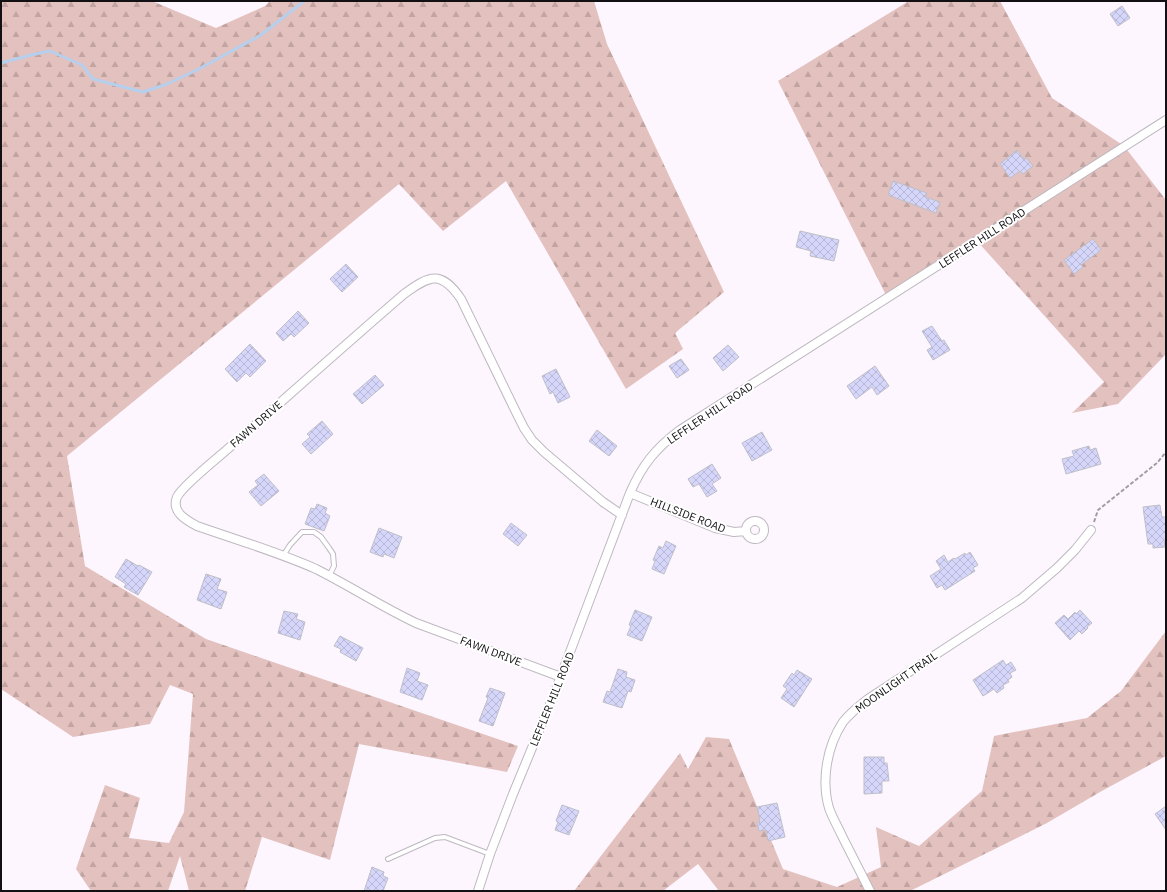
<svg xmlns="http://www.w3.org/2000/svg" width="1167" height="892" viewBox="0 0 1167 892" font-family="'IBM Plex Sans',sans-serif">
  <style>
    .forest { fill: url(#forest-firs) }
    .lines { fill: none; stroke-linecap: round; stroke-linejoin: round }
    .stream { stroke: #b5cfed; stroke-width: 3 }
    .building { fill: url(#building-cross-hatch); stroke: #bfbfc8 }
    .service-casing { stroke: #beb8c0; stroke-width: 6 }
    .minor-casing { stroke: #beb8c0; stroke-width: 10 }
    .path { stroke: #a29da3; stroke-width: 2; stroke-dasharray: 4 2; stroke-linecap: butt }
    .service { stroke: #fff; stroke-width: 4 }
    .minor { stroke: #fff; stroke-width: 8 }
    .labels { text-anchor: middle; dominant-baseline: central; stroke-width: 4; stroke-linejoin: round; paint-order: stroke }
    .street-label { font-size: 11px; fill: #121013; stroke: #fff }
  </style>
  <defs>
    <pattern id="forest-firs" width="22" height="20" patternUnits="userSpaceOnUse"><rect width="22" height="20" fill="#e3c1be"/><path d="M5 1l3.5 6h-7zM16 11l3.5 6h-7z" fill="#c2a5a2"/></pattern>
    <pattern id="building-cross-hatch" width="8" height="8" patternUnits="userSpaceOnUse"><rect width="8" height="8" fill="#d6d6fb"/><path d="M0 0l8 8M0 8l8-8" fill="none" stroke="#b7b7d6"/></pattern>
  </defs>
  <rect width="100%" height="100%" fill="#fdf6fe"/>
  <path class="forest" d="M1,1H152L216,28L265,6L270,1H594L607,44L724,292L675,333L683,349L626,389L506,181L443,231L399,184L67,456L85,566L206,639L518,746L507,772L359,744L330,860L262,837L245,891H189L180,856L168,891H91L76,869L105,785L140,798L129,838L169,843L184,812L193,694L170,685L150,724L73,737L1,689Z
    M909,1H1000L1052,98L1124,146L1166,200V354L1118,404L1072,413L1104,382L977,241L887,297L778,81Z
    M1166,631V756L1100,792L1047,823L910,891H719L698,864L663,891H574L680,753L688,769L706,737L729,739L783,869L837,887L881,867L876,827L919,846L982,791L994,736L1087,718L1121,691Z"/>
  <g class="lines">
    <path class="stream" d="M1,63L31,55L50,51L82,65L93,79L143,92L167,84L197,70L261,35L304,1"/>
  </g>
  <path class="building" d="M1122,6L1130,18L1118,26L1110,14Z
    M1017,150L1024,159L1026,158L1033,166L1023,174L1020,171L1010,178L1000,164Z
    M893,181L927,193L925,197L940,202L936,213L888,195Z
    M800,231L839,240L834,261L810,256L811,251L796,247Z
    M1093,239L1101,250L1081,265L1083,267L1074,274L1064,260Z
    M346,264L358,277L342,292L330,279Z
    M298,311L309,323L294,337L291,334L283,341L276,333Z
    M932,326L942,341L944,340L950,350L933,360L927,350L932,347L922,331Z
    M250,344L266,361L250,377L246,373L237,382L225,369Z
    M728,345L739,357L723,371L713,358Z
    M681,359L689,370L677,378L669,366Z
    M875,366L889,386L877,395L872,387L856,399L847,386Z
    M556,369L570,397L558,403L553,392L550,394L542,376Z
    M375,375L384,385L362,404L353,394Z
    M322,421L333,434L311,454L302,444L310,437L307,434Z
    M597,430L617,446L609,456L589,441Z
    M762,432L772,450L752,461L742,443Z
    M1089,446L1090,450L1096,448L1101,464L1066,474L1062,459L1074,456L1072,451Z
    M712,464L721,478L712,484L717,491L707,497L699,484L693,487L688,479Z
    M264,474L279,491L261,506L249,492L258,485L255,481Z
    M317,504L327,508L325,513L330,516L324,531L305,524L311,508L315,509Z
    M1160,505L1162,517H1166V539H1164L1165,547L1153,548V544H1148L1143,507Z
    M511,523L527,535L518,546L503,534Z
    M379,528L402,537L394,558L384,554L383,557L370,552Z
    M666,541L676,546L664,574L652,569L655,561L653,560L659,546L663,548Z
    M970,552L978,565L973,568L975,571L945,590L942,585L937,588L930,576L941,569L936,561L944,555L948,562L954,558L955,559L965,553L966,555Z
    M126,559L138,566L139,565L152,572L138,595L124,587L126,584L115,577Z
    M206,574L221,579L217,589L227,592L221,609L197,600Z
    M635,610L652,617L642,641L627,635L631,626L629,625Z
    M1080,610L1092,623L1087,627L1088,628L1082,634L1079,631L1070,640L1055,623L1064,615L1068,619L1075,612L1076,614Z
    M284,611L298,614L296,619L305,622L300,640L278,633Z
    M340,636L363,648L356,661L340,652L341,649L334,646Z
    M1003,660L1006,665L1011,662L1016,670L1010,673L1012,677L1008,680L1009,682L1003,685L1004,688L997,693L994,689L983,696L973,680Z
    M407,668L420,673L417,681L428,685L422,700L400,692Z
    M618,669L627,672L626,677L635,680L631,692L628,691L622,708L603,702L607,691L610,692Z
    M797,670L812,679L794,707L781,698L787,689L783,686L792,673L794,675Z
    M490,688L505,693L493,726L479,721L488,698L486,697Z
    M864,757H884V763H887L889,781H882V793L864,794Z
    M777,803L785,837L768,841L766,830L759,831L757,823L760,822L759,820L760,819L757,807Z
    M562,805L579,811L569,835L555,830L558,822L556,821Z
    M1166,806V830L1155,814Z
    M372,867L384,872L383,876L388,878L383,891H364Z"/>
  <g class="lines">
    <defs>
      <path id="service" d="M283,556L290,545L302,532H314L321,537L329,548L333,554L334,566L329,576
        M388,859L435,838L445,837L490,854"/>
      <path id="minor" d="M630,493L715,528L734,532L746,531
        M746 530a9 9 0 1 1 18 0a9 9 0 1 1-18 0Z
        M561,677L416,623C382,607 350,586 316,569C278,552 237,540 197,526C186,520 171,512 177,497C182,486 220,456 230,447C288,396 346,344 404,294C430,275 441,270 461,299L515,410L524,428L532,440L544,452L603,502L622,515
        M478,891L490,854L513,794L553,697L630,493C642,465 656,448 680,430L1166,120
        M870,891C861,873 851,854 842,836C838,827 832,817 829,808C821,780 827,746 843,722C850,713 859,706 868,699L1022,598L1057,568L1075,550L1091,530"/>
    </defs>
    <use href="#service" class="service-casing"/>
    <use href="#minor" class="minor-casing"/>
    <path class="path" d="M1094,522L1098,510L1157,463L1166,452"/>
    <use href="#service" class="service"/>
    <use href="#minor" class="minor"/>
  </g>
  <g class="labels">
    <g class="street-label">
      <text transform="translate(982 238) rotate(-33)">LEFFLER HILL ROAD</text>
      <text transform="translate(710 413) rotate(-34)">LEFFLER HILL ROAD</text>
      <text transform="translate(256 424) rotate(-41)">FAWN DRIVE</text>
      <text transform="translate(688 515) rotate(21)">HILLSIDE ROAD</text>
      <text transform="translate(491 651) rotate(21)">FAWN DRIVE</text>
      <text transform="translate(896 682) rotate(-35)">MOONLIGHT TRAIL</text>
      <text transform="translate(552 699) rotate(-68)">LEFFLER HILL ROAD</text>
    </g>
  </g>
  <rect width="1167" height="892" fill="none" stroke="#121013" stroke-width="4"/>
</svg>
